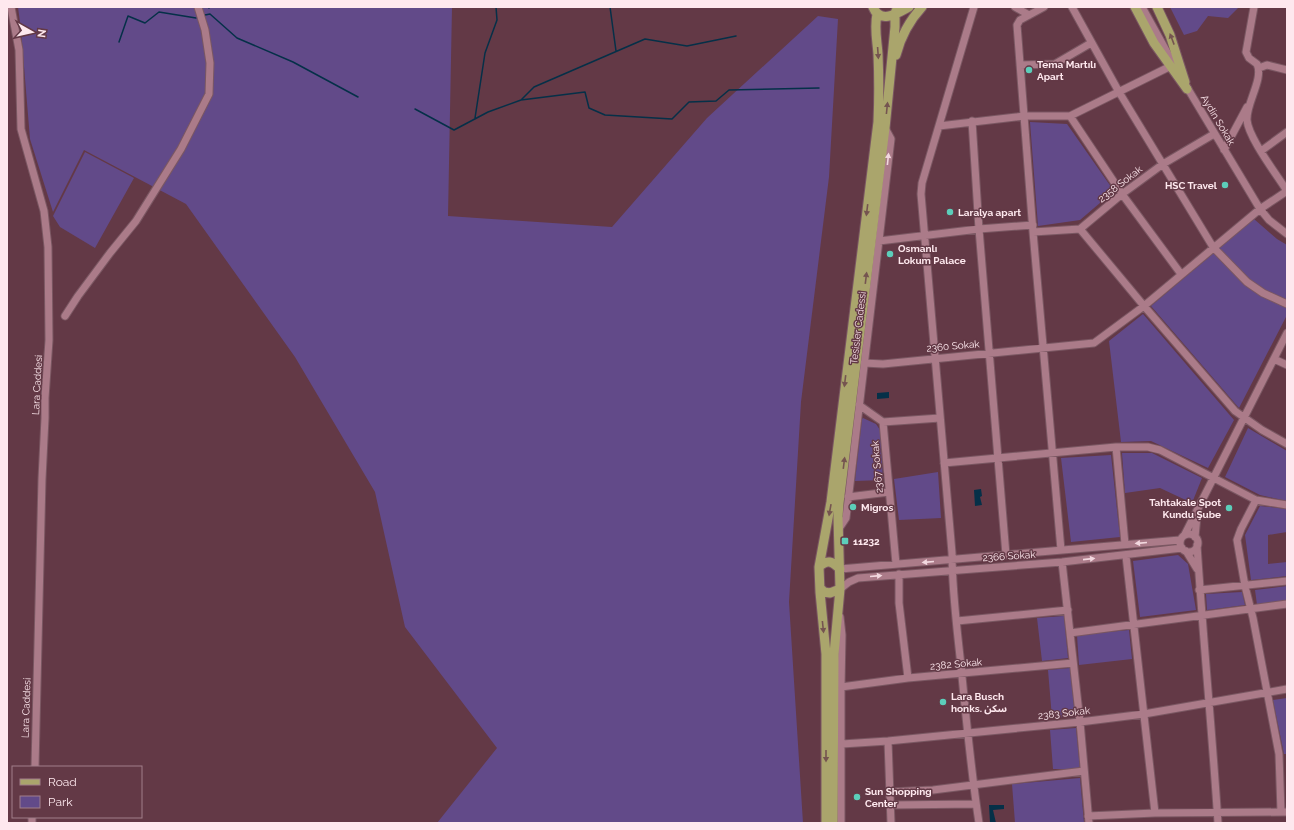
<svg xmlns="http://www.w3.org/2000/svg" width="1294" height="830" viewBox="0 0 1294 830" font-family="Raleway,'Noto Sans Arabic',sans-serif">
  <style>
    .green { fill: #624a89 }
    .water { fill: #053048 }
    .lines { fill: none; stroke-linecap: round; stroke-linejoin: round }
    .stream { stroke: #053048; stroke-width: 1.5 }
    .minor-casing { stroke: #7a5762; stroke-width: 9 }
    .major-casing { stroke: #7a5762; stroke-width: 11 }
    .minor { stroke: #ab7b89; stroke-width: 7 }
    .major { stroke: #aaa56c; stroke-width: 9 }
    .oneway { fill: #755450 }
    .oneway2 { fill: #f2d8df }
    .poi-dot { fill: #5cceba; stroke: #633946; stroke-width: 1.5 }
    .labels { text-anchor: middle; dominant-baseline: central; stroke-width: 3; stroke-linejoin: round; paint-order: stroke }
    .poi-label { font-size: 10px; font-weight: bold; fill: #fee8ee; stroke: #633946; text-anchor: start }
    .street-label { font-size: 10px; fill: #fee8ee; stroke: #633946 }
  </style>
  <rect width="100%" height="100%" fill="#633946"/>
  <path class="green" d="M18,7H452L448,216L612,227L707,118L818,16L838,19L829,177L801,402L789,602L803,823H437L497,748L405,627L375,492L295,357L186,204L84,150L53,212L30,139L21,30Z
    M1170,7H1239L1228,18L1208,16L1197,31L1184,35Z
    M1030,122L1067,124L1114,191L1080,220L1038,226Z
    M85,152L134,178L95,248L60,227L53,216Z
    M1254,219L1277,239L1287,245V315L1239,408L1151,306Z
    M1143,314L1234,420L1208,468L1151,441L1121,442L1109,341Z
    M863,418L876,424L880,430L883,480L855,481L862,419Z
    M1248,428L1287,451V501L1260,495L1225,477Z
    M1122,453H1152L1202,478L1192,503L1160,488L1125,493Z
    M1111,455L1120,537L1071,542L1061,458Z
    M938,472L941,518L899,520L894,479Z
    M1260,506L1287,509V532L1268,535V564L1287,562V576L1251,580L1245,535Z
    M1178,555L1188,564L1196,610L1140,617L1133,561Z
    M1287,586V600L1257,605L1255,590Z
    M1242,592L1245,605L1207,610L1206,594Z
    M1064,616L1068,658L1042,661L1037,618Z
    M1129,630L1132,659L1079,665L1077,635Z
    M1070,668L1075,716L1052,718L1048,670Z
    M1287,698V754H1284L1273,700Z
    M1076,728L1080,769H1053L1050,730Z
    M1080,778L1084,823H1015L1012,784Z"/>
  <path class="water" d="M889,392V398L877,399V393Z
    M981,489L982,496L980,497L982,505L975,506L974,490Z
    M989,805H1004V809L993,810L996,823H990Z"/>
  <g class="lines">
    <path class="stream" d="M208,7L209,8
      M610,7L616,51
      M205,15L210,14L237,38L293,62L358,97
      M119,42L128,16L145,23L159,12L196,18
      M521,100L534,87L645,39L687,46L736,36
      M415,109L454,130L488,112L521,100L585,92L589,108L605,115L672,119L689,102L716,101L729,90L819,88
      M475,118L485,53L497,20L496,7"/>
    <defs>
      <path id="minor" d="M11,7L19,50L21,129L44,211L48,247L49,340L45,398V418L42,479L35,767
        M974,7L922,183L921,194L952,553C952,591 957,628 961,666C966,718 971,771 979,823
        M1015,7L1029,15
        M1044,7L1020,20L1017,25L1033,232L1061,550
        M1072,7L1119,92L1213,247L1247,282L1263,293L1287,304
        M1142,7L1173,63
        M1254,7L1246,52L1249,58L1257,64C1264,79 1246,103 1247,120C1248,137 1277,175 1287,191
        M1020,65L1055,64L1091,43
        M1259,68L1267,65L1287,70
        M1185,84L1260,209L1269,220L1287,234
        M1070,116L1122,194L1181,274
        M972,121L979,229L1006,555
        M939,126L1024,116H1070L1171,66
        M1224,150L1247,107
        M1261,151L1287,132
        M1080,229L1144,306L1235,411L1262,430L1287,444
        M1033,232L1080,229L1122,194L1163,164L1214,134
        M879,241L979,229L1033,225
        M65,316L78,296L110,253L136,221L181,149L209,94L210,63L205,30L198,7
        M1274,359L1287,365
        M864,363L883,364L1094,343L1144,306L1260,209L1287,191
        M859,405L883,422L896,564
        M883,422L940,418
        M1116,447L1125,544
        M944,463L1116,447H1148L1160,450L1256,500L1287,505
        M848,497L889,492
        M1256,500L1241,529L1237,540L1245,586L1253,618L1279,754L1281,812
        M838,530L846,518C860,391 877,265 891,139L885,128
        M1185,534L1287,333
        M1180 543a9 9 0 1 1 18 0a9 9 0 1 1-18 0Z
        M1195,537L1197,516
        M1197,545C1203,638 1212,730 1218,823
        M1186,551L1197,569
        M1126,556L1155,813
        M1062,562L1080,722L1089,823
        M840,569L1180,540
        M899,574V603L908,678
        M840,589L849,582L858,578L1062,562L1182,548
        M1199,590L1287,581
        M840,617L842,635L841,687V823
        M957,621L1068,610
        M1070,633L1287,604
        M841,687L908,678L1073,663
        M888,741L891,823
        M842,744L888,741L1080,722L1144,714L1287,689
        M890,792L933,790L1084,771
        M891,805L976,804
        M1088,816L1155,813L1287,812
        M32,823V817"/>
      <path id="major" d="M873,7C880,25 898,13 909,7
        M1135,7L1154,43L1187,89
        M1157,7L1170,35L1185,82
        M896,55C901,36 909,21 922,7
        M819,567C827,559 832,561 840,569
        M820,588L824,592L830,593L840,589
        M826,823V654L820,592L819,567L831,502L878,122C879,99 879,77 878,54C877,40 874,28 877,14
        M833,823L834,654L840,589L838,517L839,503L885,128L895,27V13L898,7"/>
    </defs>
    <use href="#minor" class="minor-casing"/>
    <use href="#major" class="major-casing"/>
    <use href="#minor" class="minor"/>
    <use href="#major" class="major"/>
  </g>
  <defs><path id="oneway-solid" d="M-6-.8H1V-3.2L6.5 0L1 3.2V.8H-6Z"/></defs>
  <g class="oneway">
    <use href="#oneway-solid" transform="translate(1172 39) rotate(-111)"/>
    <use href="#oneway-solid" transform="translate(878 53) rotate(86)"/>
    <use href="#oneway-solid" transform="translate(887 108) rotate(-84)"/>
    <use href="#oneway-solid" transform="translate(867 210) rotate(97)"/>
    <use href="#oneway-solid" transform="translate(866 278) rotate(-83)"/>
    <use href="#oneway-solid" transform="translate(845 381) rotate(97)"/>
    <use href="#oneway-solid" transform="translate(844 463) rotate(-83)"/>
    <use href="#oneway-solid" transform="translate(830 510) rotate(100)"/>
    <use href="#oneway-solid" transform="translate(823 627) rotate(84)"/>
    <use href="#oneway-solid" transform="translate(826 756) rotate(90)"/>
  </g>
  <g class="oneway2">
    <use href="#oneway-solid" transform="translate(888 159) rotate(-84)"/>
    <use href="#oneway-solid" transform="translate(1141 543) rotate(175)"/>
    <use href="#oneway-solid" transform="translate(1089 559) rotate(-6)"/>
    <use href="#oneway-solid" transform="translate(928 562) rotate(175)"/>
    <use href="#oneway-solid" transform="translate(876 576) rotate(-5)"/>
  </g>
  <g class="poi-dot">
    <circle cx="1029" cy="70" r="4"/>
    <circle cx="1225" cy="185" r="4"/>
    <circle cx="950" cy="212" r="4"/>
    <circle cx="890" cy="254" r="4"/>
    <circle cx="853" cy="507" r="4"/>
    <circle cx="1229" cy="508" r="4"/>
    <rect x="841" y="537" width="8" height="8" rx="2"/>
    <circle cx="943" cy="702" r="4"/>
    <circle cx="857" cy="797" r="4"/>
  </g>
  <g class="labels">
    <g class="poi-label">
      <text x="1037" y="64">Tema Martılı<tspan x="1037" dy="12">Apart</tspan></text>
      <text x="1217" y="185" text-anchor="end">HSC Travel</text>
      <text x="958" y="212">Laralya apart</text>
      <text x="898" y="248">Osmanlı<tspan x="898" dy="12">Lokum Palace</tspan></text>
      <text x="1221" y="502" text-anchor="end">Tahtakale Spot<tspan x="1221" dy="12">Kundu Şube</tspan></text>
      <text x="861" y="507">Migros</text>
      <text x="853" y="541">11232</text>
      <text x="951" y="696">Lara Busch<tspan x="951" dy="12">honks. سكن</tspan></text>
      <text x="865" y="791">Sun Shopping<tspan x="865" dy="12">Center</tspan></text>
    </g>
    <g class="street-label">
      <text transform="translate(1218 120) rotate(59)">Aydin Sokak</text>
      <text transform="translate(1120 184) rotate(-38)">2358 Sokak</text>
      <text transform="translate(858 328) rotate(-83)">Tesisler Cadessi</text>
      <text transform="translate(953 346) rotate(-5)">2360 Sokak</text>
      <text transform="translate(37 385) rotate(-87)">Lara Caddesi</text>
      <text transform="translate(877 467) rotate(-95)">2367 Sokak</text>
      <text transform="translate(1009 556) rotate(-4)">2366 Sokak</text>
      <text transform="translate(956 664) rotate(-5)">2382 Sokak</text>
      <text transform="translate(26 708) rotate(-88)">Lara Caddesi</text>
      <text transform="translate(1064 713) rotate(-6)">2383 Sokak</text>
    </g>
  </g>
  <rect width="1294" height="830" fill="none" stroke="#fee8ee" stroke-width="16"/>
  <rect x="12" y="766" width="130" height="52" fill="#633946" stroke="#a17f89"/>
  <rect x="20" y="779" width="20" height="6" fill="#aaa56c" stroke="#a17f89"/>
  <text x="48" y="786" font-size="12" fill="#fee8ee">Road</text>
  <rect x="20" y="796" width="20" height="12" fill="#624a89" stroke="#a17f89"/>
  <text x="48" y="806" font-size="12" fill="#fee8ee">Park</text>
  <g transform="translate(32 32) rotate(98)" stroke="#633946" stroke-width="3" paint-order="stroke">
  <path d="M0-3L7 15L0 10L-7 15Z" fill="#fee8ee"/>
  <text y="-6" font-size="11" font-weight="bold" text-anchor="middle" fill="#fee8ee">N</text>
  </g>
</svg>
